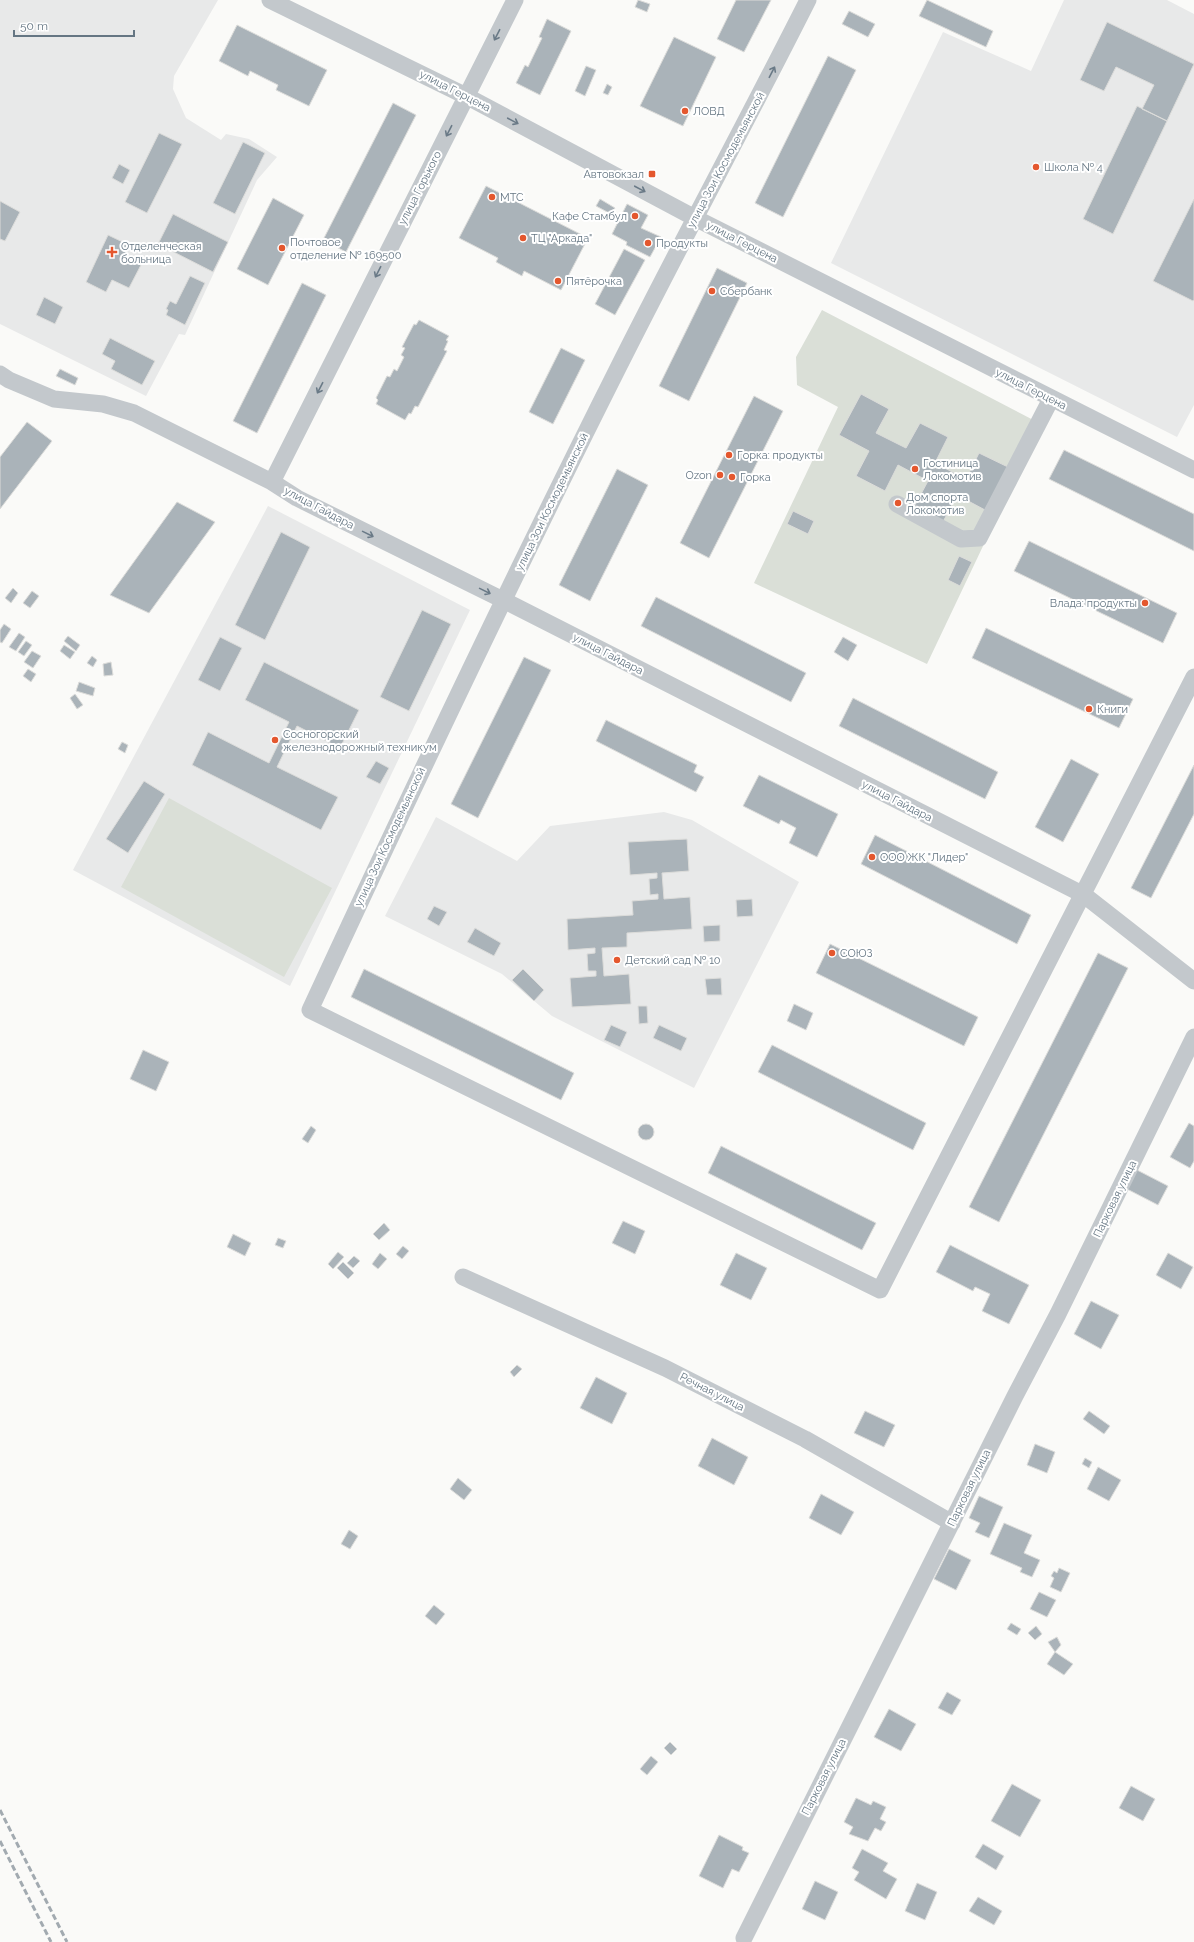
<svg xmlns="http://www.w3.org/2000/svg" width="1194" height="1942" viewBox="0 0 1194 1942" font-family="Raleway,sans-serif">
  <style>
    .built { fill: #e8e9e9 }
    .green { fill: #dadfd7 }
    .building { fill: #aab3b9; stroke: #dcdcda }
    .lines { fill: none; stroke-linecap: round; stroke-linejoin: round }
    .minor { stroke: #c3c8cc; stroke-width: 17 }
    .rail { stroke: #a2aab0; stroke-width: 3; stroke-dasharray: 6 3; stroke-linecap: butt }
    .oneway { stroke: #6a7a87 }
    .poi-dot { fill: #e4572e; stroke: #fff; stroke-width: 1.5 }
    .labels { text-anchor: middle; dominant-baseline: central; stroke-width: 4; stroke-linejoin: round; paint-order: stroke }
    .street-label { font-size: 11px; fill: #657683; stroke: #fff }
    .poi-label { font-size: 11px; fill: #657683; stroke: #fff; text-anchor: start }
  </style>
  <rect width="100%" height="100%" fill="#fafaf8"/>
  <path class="built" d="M0,0H218L174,76L173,89L186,118L221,140L226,134L249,139L277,157L257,180L185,335L179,334L146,396L0,324Z
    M1064,0H1167L1194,14V405L1177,437L831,263L943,32L1031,71Z
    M268,506L470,610L290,986L73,870Z
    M664,812L692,820L799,882L694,1088L552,1016L502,974L385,916L436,817L517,861L550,826Z"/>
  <path class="green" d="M822,310L1041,424L927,664L754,583L838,407L797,385L796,357Z
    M169,798L332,888L284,977L121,887Z"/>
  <path class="building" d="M638,0L650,4L647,12L635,7Z
    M736,0H771L744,52L717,39Z
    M927,0L993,31L986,47L919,16Z
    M849,11L875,24L868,37L842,24Z
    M547,19L571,31L540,95L516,83L525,65L528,67L542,38L539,37Z
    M1107,22L1194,64L1167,121L1142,109L1154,85L1116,67L1104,91L1080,80Z
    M237,25L327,70L309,106L276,90L278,85L250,71L248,76L219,61Z
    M674,37L716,57L683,126L640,106Z
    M828,56L856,70L783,217L755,203Z
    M586,66L596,70L585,96L575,91Z
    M607,84L612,87L608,95L603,93Z
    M393,103L416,115L346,252L323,240Z
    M1137,106L1167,121L1113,234L1083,219Z
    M159,133L182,144L147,213L125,202Z
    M243,142L265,153L235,214L213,203Z
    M119,164L130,170L123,184L112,178Z
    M486,186L588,238L561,290L524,271L522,276L496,262L498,258L459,238Z
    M273,198L304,215L268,285L237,269Z
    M600,199L615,208L611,214L596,206Z
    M1194,199V300L1193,301L1153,281Z
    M0,201L20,212L5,241L0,239Z
    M627,204L648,215L641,228L661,237L650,257L626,245L627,242L612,234Z
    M173,214L228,242L213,272L158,244Z
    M108,235L129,245L125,255L142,263L129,288L112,280L106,292L86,282Z
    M624,249L645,260L615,315L595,304Z
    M717,268L747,283L689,401L659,386Z
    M190,276L205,283L185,325L166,315L168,310L166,309L170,301L176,304Z
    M302,283L326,295L257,433L233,421Z
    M44,297L63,307L55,324L36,315Z
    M419,320L449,336L446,340L448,341L444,350L447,351L418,407L415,406L411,414L409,413L405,420L376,404L378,400L376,398L387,376L390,377L394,369L397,371L404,357L401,355L405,348L402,347L414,324L416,325Z
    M110,338L155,361L142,385L111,369L115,361L102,354Z
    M561,348L585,360L553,424L529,412Z
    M60,369L78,378L75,385L56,376Z
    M861,394L889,409L876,433L906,448L920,423L948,437L935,463L966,479L979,453L1008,467L985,510L957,495L943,522L914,507L928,481L898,465L885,491L856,476L869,451L839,435Z
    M754,396L783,411L709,558L680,543Z
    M27,422L52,441L0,509V457Z
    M1064,450L1194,514V551L1049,479Z
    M617,469L648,485L590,601L559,585Z
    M177,502L215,522L149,613L110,595Z
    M793,511L814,521L808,534L787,524Z
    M281,532L310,547L265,640L235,625Z
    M1029,541L1177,613L1163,643L1014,571Z
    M959,556L972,562L960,586L948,580Z
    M13,588L18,593L11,603L5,598Z
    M32,591L39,596L30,608L23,603Z
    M656,597L806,673L791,702L641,626Z
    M422,610L451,624L409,711L380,697Z
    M4,624L11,629L2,643L0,642V630Z
    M986,628L1133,699L1119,728L972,658Z
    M19,633L25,637L16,651L9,647Z
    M68,636L80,645L76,651L64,641Z
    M220,637L242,648L220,691L198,680Z
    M843,637L857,645L848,661L834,652Z
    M26,641L32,645L24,656L18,652Z
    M64,645L75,652L70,659L60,651Z
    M32,651L41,656L33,668L24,662Z
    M92,656L97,660L93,667L87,663Z
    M524,657L551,670L478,818L451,804Z
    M111,662L113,675L104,676L103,664Z
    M264,662L359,710L340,748L297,726L277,767L338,797L321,830L192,765L208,732L269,763L289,722L245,700Z
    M28,669L36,674L31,682L23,676Z
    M79,682L95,688L93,696L76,691Z
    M75,694L83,705L77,709L70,698Z
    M853,698L998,772L985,799L839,726Z
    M606,720L697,765L694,772L704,777L696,792L596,741Z
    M122,742L128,745L125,753L118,749Z
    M1071,759L1099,774L1063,842L1035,827Z
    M376,761L389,768L380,784L366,777Z
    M1194,765V814L1151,898L1131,888Z
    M759,775L838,814L817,857L789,843L796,828L781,820L779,824L743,806Z
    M144,781L165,794L128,853L106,839Z
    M875,835L1031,915L1017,944L861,864Z
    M687,839L689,871L662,873L664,899L690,897L692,929L627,933V947L602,948L604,976L629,974L631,1004L572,1007L570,978L596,976V971H588L587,954L595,953V948L568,950L567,919L633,915L632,901L658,899V894L650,895L649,879L657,878V873L630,875L628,842Z
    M752,899L753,916L737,917L736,900Z
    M434,906L447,912L439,926L427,919Z
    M720,925V941L704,942L703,926Z
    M475,928L501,943L494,956L467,942Z
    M830,944L978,1017L964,1046L816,973Z
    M1098,953L1128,968L999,1222L969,1207Z
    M364,969L574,1073L561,1100L351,997Z
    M523,969L544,990L534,1001L512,980Z
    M721,978L722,995H707L705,979Z
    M794,1004L813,1013L806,1030L787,1021Z
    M638,1006H647L648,1023L639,1024Z
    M611,1025L627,1032L620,1047L604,1040Z
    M659,1025L687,1038L681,1051L653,1038Z
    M772,1045L926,1123L913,1150L758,1072Z
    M143,1050L169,1062L156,1091L130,1079Z
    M1189,1123L1194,1126V1161L1190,1168L1170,1157Z
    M638 1132a8 8 0 1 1 16 0a8 8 0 1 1-16 0Z
    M311,1126L316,1130L308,1143L302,1139Z
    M721,1146L876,1223L862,1250L708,1173Z
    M1137,1170L1168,1186L1158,1205L1127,1189Z
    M623,1221L645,1231L635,1254L612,1243Z
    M384,1223L390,1230L379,1240L373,1234Z
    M233,1234L251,1243L245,1256L227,1247Z
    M278,1238L286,1241L283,1248L275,1245Z
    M950,1245L1029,1285L1009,1324L982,1311L990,1294L975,1287L973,1291L936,1272Z
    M403,1246L409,1251L402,1259L396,1254Z
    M338,1252L344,1257L333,1269L328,1264Z
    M380,1253L387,1259L378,1269L372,1264Z
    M736,1253L767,1268L751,1300L720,1285Z
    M1168,1253L1193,1267L1181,1289L1156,1275Z
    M354,1256L360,1261L353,1268L347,1263Z
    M343,1262L354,1273L348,1279L337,1268Z
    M1091,1301L1119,1315L1101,1349L1074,1334Z
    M517,1365L522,1369L514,1377L510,1372Z
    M596,1377L627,1393L612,1424L580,1408Z
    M865,1411L895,1425L884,1447L854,1433Z
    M1089,1411L1110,1426L1104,1434L1083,1419Z
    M712,1438L748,1457L734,1485L698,1466Z
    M1035,1444L1055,1452L1047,1473L1027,1465Z
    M1085,1458L1092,1462L1089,1468L1082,1464Z
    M1098,1467L1121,1480L1109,1501L1087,1489Z
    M458,1478L472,1490L464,1500L450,1489Z
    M821,1494L854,1512L841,1535L809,1518Z
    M979,1496L1003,1507L989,1538L975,1532L980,1523L969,1518Z
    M1004,1523L1032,1535L1024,1553L1040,1560L1032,1577L1020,1572L1022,1568L990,1554Z
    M349,1530L358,1536L350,1549L341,1544Z
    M949,1549L971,1560L956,1590L934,1579Z
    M1059,1568L1070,1573L1061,1592L1050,1587L1054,1578L1051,1576L1054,1571L1057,1573Z
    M1039,1592L1056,1600L1047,1617L1030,1609Z
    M434,1605L445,1614L436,1625L425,1616Z
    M1011,1623L1021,1629L1017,1635L1007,1629Z
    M1036,1626L1042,1634L1035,1640L1028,1633Z
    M1057,1637L1061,1645L1055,1652L1048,1642Z
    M1055,1652L1073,1664L1064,1675L1047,1664Z
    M947,1692L961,1700L952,1715L938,1708Z
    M889,1709L916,1724L901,1751L874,1737Z
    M670,1742L677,1749L671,1755L664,1748Z
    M651,1756L658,1762L647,1775L640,1769Z
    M1012,1784L1041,1800L1020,1837L991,1821Z
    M1131,1786L1155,1799L1143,1821L1119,1808Z
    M856,1798L871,1805L873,1801L886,1807L880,1819L886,1822L881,1831L875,1828L868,1841L849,1834L853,1827L844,1822Z
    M719,1835L743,1847L742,1850L749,1853L739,1872L732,1869L723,1888L699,1876Z
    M983,1844L1004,1856L996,1870L975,1857Z
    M862,1849L888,1863L883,1871L897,1879L886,1899L854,1880L859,1872L852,1868Z
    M815,1881L838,1892L825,1920L802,1909Z
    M917,1883L937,1892L925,1920L905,1911Z
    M978,1897L1002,1911L994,1925L969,1911Z"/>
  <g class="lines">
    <path class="minor" d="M270,0L466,96L695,218L1194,470
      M808,0C745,125 678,248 616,372C510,583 409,796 310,1010L880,1290L1194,677
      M0,374L9,380L54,399L103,404L134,413L272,482L297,498L503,600L1084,895L1194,981
      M272,482L515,0
      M897,504L961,539L979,538L1051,399
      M463,1277L665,1368L805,1439L952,1523
      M744,1938L1015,1396L1058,1314L1194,1037"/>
    <path class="rail" d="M0,1810L67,1942
      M0,1841L51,1942"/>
  </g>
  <defs><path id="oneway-shaft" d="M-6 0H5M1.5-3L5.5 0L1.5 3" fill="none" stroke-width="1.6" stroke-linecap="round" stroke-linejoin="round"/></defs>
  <g class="oneway">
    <use href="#oneway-shaft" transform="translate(497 35) rotate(117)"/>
    <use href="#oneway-shaft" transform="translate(772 72) rotate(-63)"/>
    <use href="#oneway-shaft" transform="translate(513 121) rotate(28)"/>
    <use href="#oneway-shaft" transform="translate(449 131) rotate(117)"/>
    <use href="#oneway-shaft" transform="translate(640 189) rotate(28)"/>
    <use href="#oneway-shaft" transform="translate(378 272) rotate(117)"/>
    <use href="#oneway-shaft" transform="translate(320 388) rotate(117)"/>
    <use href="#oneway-shaft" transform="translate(368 534) rotate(26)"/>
    <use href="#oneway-shaft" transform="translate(485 591) rotate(26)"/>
  </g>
  <g class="poi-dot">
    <circle cx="685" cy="111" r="4"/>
    <circle cx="1036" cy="167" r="4"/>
    <rect x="648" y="170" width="8" height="8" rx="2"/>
    <circle cx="492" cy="197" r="4"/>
    <circle cx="635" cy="216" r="4"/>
    <circle cx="523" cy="238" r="4"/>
    <circle cx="648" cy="243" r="4"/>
    <circle cx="282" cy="248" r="4"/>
    <path d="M110 246h4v4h4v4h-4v4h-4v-4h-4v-4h4z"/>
    <circle cx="558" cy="281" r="4"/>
    <circle cx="712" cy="291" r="4"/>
    <circle cx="729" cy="455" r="4"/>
    <circle cx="915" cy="469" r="4"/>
    <circle cx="720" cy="475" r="4"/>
    <circle cx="732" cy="477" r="4"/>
    <circle cx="898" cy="503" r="4"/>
    <circle cx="1145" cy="603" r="4"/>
    <circle cx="1089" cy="709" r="4"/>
    <circle cx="275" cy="740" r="4"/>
    <circle cx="872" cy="857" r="4"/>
    <circle cx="832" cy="953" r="4"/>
    <circle cx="617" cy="960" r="4"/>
  </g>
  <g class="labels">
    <g class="street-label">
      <text transform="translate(455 91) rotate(27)">улица Герцена</text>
      <text transform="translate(726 160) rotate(-62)">улица Зои Космодемьянской</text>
      <text transform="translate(420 188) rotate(-63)">улица Горького</text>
      <text transform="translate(742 242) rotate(27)">улица Герцена</text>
      <text transform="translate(1031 389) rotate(27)">улица Герцена</text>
      <text transform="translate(552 502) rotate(-64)">улица Зои Космодемьянской</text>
      <text transform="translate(319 508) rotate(28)">улица Гайдара</text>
      <text transform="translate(608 654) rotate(27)">улица Гайдара</text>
      <text transform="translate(897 801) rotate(27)">улица Гайдара</text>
      <text transform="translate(390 837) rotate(-65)">улица Зои Космодемьянской</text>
      <text transform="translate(1115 1199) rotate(-64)">Парковая улица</text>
      <text transform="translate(712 1392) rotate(27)">Речная улица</text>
      <text transform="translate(969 1488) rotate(-64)">Парковая улица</text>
      <text transform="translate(824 1777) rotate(-63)">Парковая улица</text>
    </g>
    <g class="poi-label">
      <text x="693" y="111">ЛОВД</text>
      <text x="1044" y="167">Школа № 4</text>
      <text x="644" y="174" text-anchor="end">Автовокзал</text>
      <text x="500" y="197">МТС</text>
      <text x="627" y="216" text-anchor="end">Кафе Стамбул</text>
      <text x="531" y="238">ТЦ "Аркада"</text>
      <text x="290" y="242">Почтовое<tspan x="290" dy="13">отделение № 169500</tspan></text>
      <text x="656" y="243">Продукты</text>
      <text x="121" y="246">Отделенческая<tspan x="121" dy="13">больница</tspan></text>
      <text x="566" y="281">Пятёрочка</text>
      <text x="720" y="291">Сбербанк</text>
      <text x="737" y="455">Горка: продукты</text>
      <text x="923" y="463">Гостиница<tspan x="923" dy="13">Локомотив</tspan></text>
      <text x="712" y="475" text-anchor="end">Ozon</text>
      <text x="740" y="477">Горка</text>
      <text x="906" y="497">Дом спорта<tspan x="906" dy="13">Локомотив</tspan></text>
      <text x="1137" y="603" text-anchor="end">Влада: продукты</text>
      <text x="1097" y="709">Книги</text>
      <text x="283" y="734">Сосногорский<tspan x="283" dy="13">железнодорожный техникум</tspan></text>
      <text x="880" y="857">ООО ЖК "Лидер"</text>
      <text x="840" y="953">СОЮЗ</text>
      <text x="625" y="960">Детский сад № 10</text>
    </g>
  </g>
  <path d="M14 30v6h120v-6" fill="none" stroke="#657683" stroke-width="2"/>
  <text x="20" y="30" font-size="12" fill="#657683" stroke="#ffffff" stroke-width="3" paint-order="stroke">50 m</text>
</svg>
